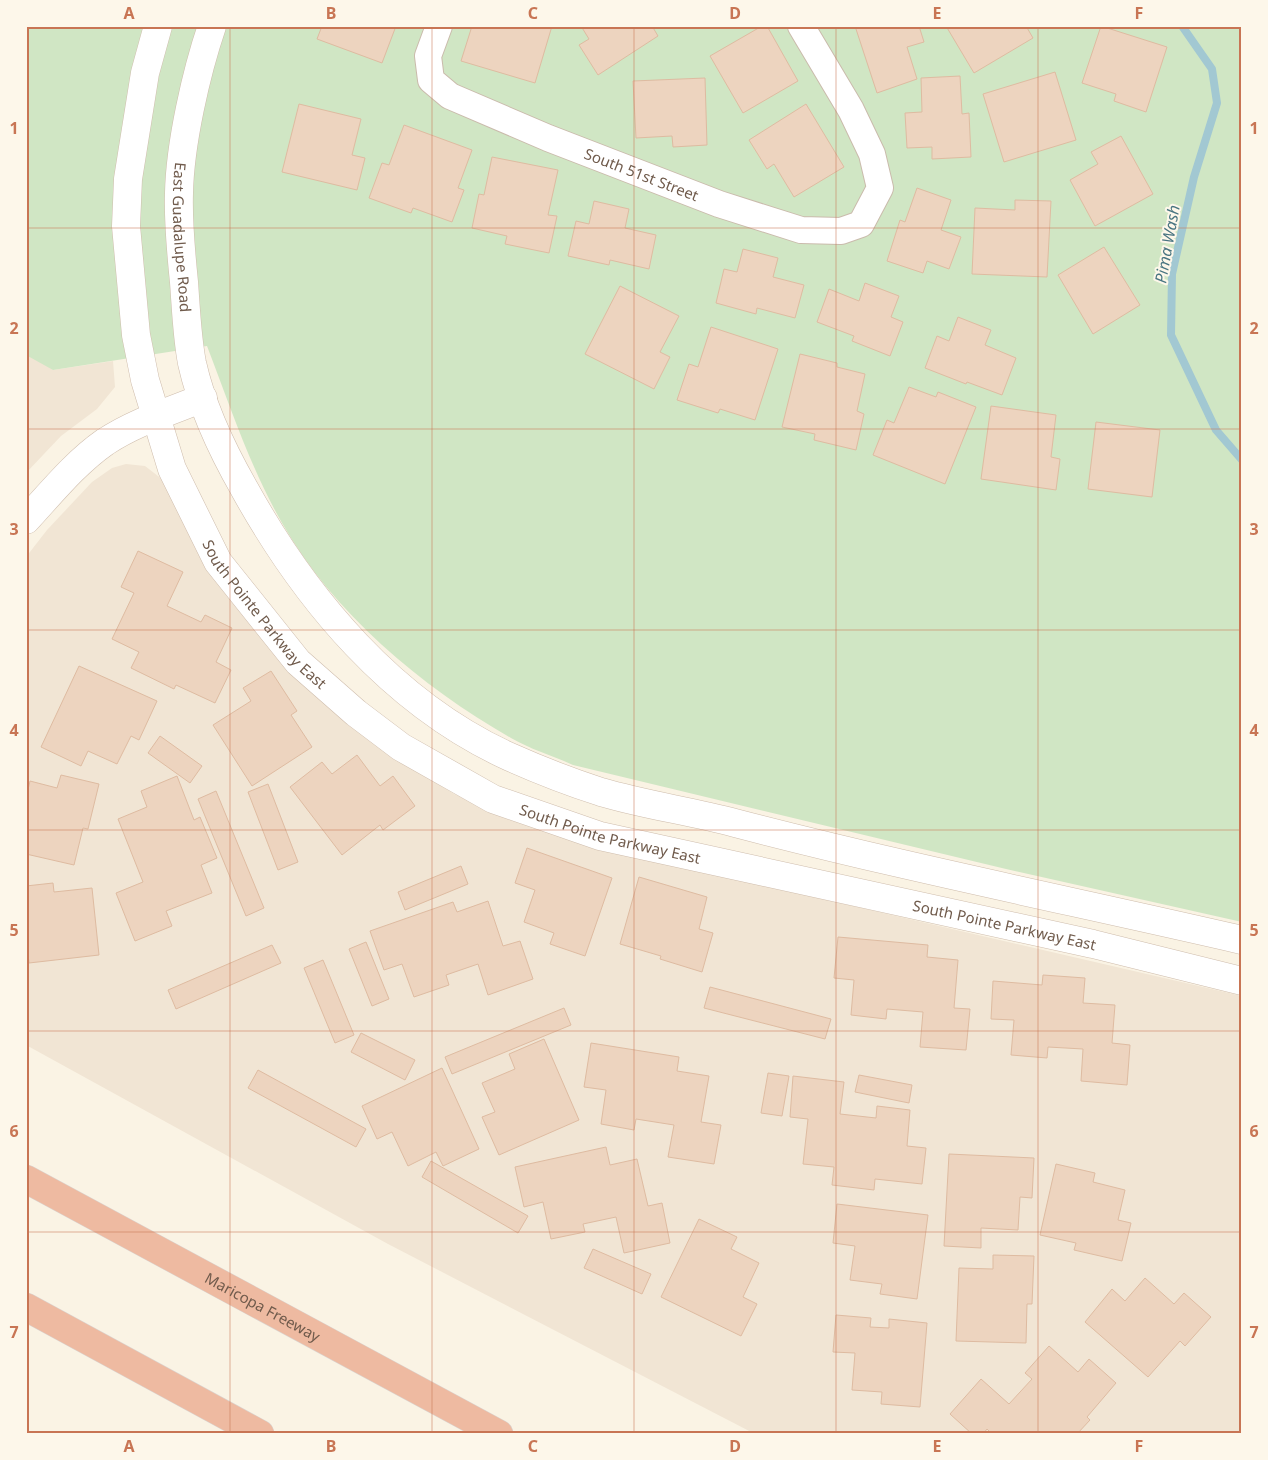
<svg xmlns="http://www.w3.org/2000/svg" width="1268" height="1460" viewBox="0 0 1268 1460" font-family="'Noto Sans',sans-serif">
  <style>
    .residential { fill: #f1e5d4 }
    .green { fill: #d0e6c4 }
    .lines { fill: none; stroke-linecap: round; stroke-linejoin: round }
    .stream { stroke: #a2c8d2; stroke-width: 8 }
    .building { fill: #edd4bf; stroke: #debba1 }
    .minor-casing { stroke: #cabbac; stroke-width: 28 }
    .secondary-casing { stroke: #cfbdad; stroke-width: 29 }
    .motorway-casing { stroke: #dad4d0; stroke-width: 29 }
    .minor { stroke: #fff; stroke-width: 26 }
    .secondary { stroke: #fff; stroke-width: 28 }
    .motorway { stroke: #eebaa1; stroke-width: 28 }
    .grid { fill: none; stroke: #c87554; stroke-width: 1; stroke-opacity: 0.55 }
    .labels { text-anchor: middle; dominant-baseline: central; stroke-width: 4; stroke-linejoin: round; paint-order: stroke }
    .street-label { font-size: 15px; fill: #705b4c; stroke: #fdf7ea }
    .water-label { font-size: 16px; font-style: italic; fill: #487481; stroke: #fdf7ea }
    .neatline { fill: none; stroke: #c87554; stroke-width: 2 }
    .grid-label { font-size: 16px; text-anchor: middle; font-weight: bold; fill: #c87554 }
  </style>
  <rect width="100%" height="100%" fill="#faf3e4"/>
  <path class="residential" d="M26,350L53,370L113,361L115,387L97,409L61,436L26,473Z
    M126,464L145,466L167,483L382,749L454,794L532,827L688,868L1242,996V1434H755L388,1244L26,1045V557L47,530L92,482L112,468Z"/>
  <path class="green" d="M26,26H1242V922L1006,869L573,765C553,756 530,749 511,738C422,687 333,613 282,523C250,467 230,406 207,346L53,370L26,355Z"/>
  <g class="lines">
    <path class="stream" d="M1182,26L1212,69L1217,103L1194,177L1172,274L1171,335L1216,430L1242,460"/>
  </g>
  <path class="building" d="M322,26H396L382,63L317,39Z
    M472,26H552L535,83L461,61Z
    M581,26H652L658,36L598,75L579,45L589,39Z
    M762,26H767L798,81L743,113L710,56Z
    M855,26H919L924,42L907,47L917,79L877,93Z
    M946,26H1026L1033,38L974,73Z
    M1101,26L1167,47L1146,112L1114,101L1116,94L1082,83Z
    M1055,72L1076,140L1004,162L983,94Z
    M960,76L962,114L969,113L971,157L932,159V147L907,148L905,113L922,112L921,78Z
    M705,78L707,145L673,147L672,136L636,138L633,81Z
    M299,104L361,119L352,155L365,158L357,190L282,172Z
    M806,104L844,167L794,197L774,164L767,169L749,140Z
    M404,125L472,150L458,188L464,190L452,222L413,208L411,213L369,198L382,163L389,165Z
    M1121,136L1153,194L1095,226L1070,180L1098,164L1091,152Z
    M492,157L558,170L548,215L557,216L549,253L505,244L507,236L472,228L479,194L484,195Z
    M917,188L951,200L941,230L961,237L949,269L927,261L923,273L887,261L900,220L905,222Z
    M1015,200L1051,201L1047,277L972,274L975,208L1015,210Z
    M594,201L629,209L625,228L656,235L649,269L610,260L609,265L568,256L576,221L589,224Z
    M1104,247L1140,305L1093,334L1058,275Z
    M743,249L778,258L773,277L804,285L795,318L757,308L756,314L716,303L724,269L737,272Z
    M865,283L899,296L891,317L903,322L890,356L852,341L854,336L817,322L829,289L859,301Z
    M620,286L679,316L660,352L670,357L654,389L585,354Z
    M958,317L991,330L985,345L1016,358L1002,395L967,382L966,384L925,368L937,336L949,341Z
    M711,327L778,349L755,420L720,409L718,413L677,400L689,364L698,367Z
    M800,354L837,363V367L865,374L857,411L864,414L856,450L814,440L815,434L782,427Z
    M909,387L936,397L938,392L976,407L945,484L873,455L887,420L894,423Z
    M991,406L1056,415L1051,457L1060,459L1056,490L981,479Z
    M1096,422L1160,430L1152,497L1088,489Z
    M138,551L183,572L167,606L201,622L205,615L232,628L216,662L231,670L215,703L176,685L174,689L131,668L139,652L112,639L134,593L121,587Z
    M79,666L157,701L139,740L131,736L117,764L88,751L81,766L41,747Z
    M271,671L297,711L291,715L312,747L252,786L213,725L251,701L243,688Z
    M160,736L202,766L190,783L148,753Z
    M357,755L380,786L393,776L415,806L383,830L380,825L342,855L290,787L322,762L332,774Z
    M61,775L99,784L88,829L83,828L74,865L26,854V798L30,781L57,788Z
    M177,776L194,820L200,817L217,858L201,865L212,893L166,911L172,926L135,941L116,893L143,882L118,819L147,807L141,791Z
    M268,784L298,862L278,870L248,792Z
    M216,791L264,908L246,916L198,799Z
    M527,848L612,878L585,956L550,944L554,933L524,922L535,890L515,883Z
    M461,866L468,884L405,910L398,892Z
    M639,877L707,897L699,929L713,933L702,972L660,959L661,956L620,944Z
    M53,883L54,892L92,888L99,955L29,963L26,937V886Z
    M488,901L503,946L520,941L533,979L488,995L478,964L446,975L449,985L414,997L402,964L384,970L370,931L453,902L457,912Z
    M838,937L928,945L927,957L958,960L954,1008L970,1009L966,1050L920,1047L923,1012L887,1009L886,1019L851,1015L854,980L834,978Z
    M366,942L389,999L372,1006L349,949Z
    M272,945L281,963L176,1009L168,990Z
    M323,960L354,1035L335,1043L304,968Z
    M1043,975L1085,978L1083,1003L1115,1005L1112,1043L1130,1045L1127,1085L1081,1081L1083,1049L1048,1047L1047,1058L1011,1055L1014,1020L991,1019L993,981L1042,985Z
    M710,987L831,1019L825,1039L704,1008Z
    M564,1008L571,1025L452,1074L445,1057Z
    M361,1033L415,1060L405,1080L351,1052Z
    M544,1039L579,1120L499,1155L482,1117L495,1112L482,1083L515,1069L509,1054Z
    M591,1043L679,1057L677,1071L709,1076L701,1122L721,1125L714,1164L668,1157L674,1125L636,1119L634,1130L601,1124L606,1090L584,1087Z
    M442,1068L479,1149L443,1166L436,1152L408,1166L392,1132L377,1139L362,1106Z
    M258,1070L366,1129L356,1147L248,1088Z
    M768,1073L789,1076L782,1116L761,1113Z
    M859,1075L912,1085L909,1103L855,1092Z
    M793,1076L844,1082L840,1114L876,1118L877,1106L910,1110L907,1146L926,1148L922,1184L875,1179L874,1190L832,1185L834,1167L803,1164L808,1119L790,1117Z
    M606,1147L610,1165L637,1159L648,1206L662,1203L670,1243L624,1253L616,1217L583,1224L585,1232L551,1239L543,1202L524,1207L515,1167Z
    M949,1154L1034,1158L1032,1198L1020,1197L1018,1230L981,1228V1248L944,1246Z
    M431,1161L528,1216L518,1233L422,1177Z
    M1056,1164L1095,1173L1093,1182L1125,1190L1118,1220L1131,1223L1122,1261L1074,1250L1076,1243L1040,1235Z
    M837,1204L928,1215L917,1299L880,1294L882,1284L850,1280L855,1246L833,1243Z
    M699,1219L737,1237L731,1249L759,1263L743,1297L757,1304L741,1336L661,1297Z
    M593,1249L651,1274L642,1294L584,1268Z
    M993,1255L1034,1256L1032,1304H1027L1026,1343L956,1341L959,1268L993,1269Z
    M1145,1278L1174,1304L1184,1293L1211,1317L1185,1346L1180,1341L1148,1377L1085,1322L1112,1289L1125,1301Z
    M836,1315L871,1318L870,1327L889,1328V1319L927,1323L920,1407L881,1404L882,1392L852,1390L855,1353L833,1352Z
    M1049,1346L1078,1372L1089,1359L1116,1383L1087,1417L1090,1420L1077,1434H992L987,1429L983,1434H972L950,1414L981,1379L1009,1404L1032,1379L1025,1373Z"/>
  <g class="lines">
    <defs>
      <g id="minor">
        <path id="s1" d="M439,26L428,56L431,80L450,96L548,138L719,204L801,230L841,231L861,224L880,188L872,154L851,110L801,26"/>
      </g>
      <g id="secondary">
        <path id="s2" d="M158,26L145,73L128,179L126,226L136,335L145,380L172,469L218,562L298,662L356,713L401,747L493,799L600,836L1093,944L1242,981"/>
        <path id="s3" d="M212,26C196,73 180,144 179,193C178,223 181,253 184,282C186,309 187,337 192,363C202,408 222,450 245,490C306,600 393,704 510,757C539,770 570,782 601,792C645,805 690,811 735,823C903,867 1073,901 1242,940"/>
        <path d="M26,520C51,493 75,463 105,442C135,422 171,411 203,398"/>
      </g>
      <g id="motorway">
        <path id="s4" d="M26,1179L499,1434"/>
        <path d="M26,1307L260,1434"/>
      </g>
    </defs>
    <use href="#minor" class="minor-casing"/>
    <use href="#secondary" class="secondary-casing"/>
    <use href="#motorway" class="motorway-casing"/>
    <use href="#minor" class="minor"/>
    <use href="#secondary" class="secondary"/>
    <use href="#motorway" class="motorway"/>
  </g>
  <path class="grid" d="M230,26V1434M432,26V1434M634,26V1434M836,26V1434M1038,26V1434M26,228H1242M26,429H1242M26,630H1242M26,830H1242M26,1031H1242M26,1232H1242"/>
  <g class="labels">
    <g class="street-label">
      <text stroke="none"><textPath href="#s1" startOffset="288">South 51st Street</textPath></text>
      <text stroke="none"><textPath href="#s3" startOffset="215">East Guadalupe Road</textPath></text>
      <text stroke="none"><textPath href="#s2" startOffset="625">South Pointe Parkway East</textPath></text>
      <text stroke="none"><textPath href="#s2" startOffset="1045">South Pointe Parkway East</textPath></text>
      <text stroke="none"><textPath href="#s2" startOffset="1450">South Pointe Parkway East</textPath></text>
      <text stroke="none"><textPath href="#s4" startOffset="269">Maricopa Freeway</textPath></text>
    </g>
    <g class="water-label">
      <text transform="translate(1167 244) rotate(-80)">Pima Wash</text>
    </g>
  </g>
  <rect width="1268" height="1460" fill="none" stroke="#fdf7ea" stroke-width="55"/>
  <rect x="28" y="28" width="1212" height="1404" class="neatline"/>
  <g class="grid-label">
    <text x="129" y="19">A</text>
    <text x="331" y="19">B</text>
    <text x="533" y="19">C</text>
    <text x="735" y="19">D</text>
    <text x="937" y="19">E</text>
    <text x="1139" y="19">F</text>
    <text x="14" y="134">1</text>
    <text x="1254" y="134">1</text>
    <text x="14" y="334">2</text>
    <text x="1254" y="334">2</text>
    <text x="14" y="535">3</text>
    <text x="1254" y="535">3</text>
    <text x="14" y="736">4</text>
    <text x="1254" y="736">4</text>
    <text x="14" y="936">5</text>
    <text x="1254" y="936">5</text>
    <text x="14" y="1137">6</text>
    <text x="1254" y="1137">6</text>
    <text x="14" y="1338">7</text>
    <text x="1254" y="1338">7</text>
    <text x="129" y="1452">A</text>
    <text x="331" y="1452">B</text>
    <text x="533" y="1452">C</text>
    <text x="735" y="1452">D</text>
    <text x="937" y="1452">E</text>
    <text x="1139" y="1452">F</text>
  </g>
</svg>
